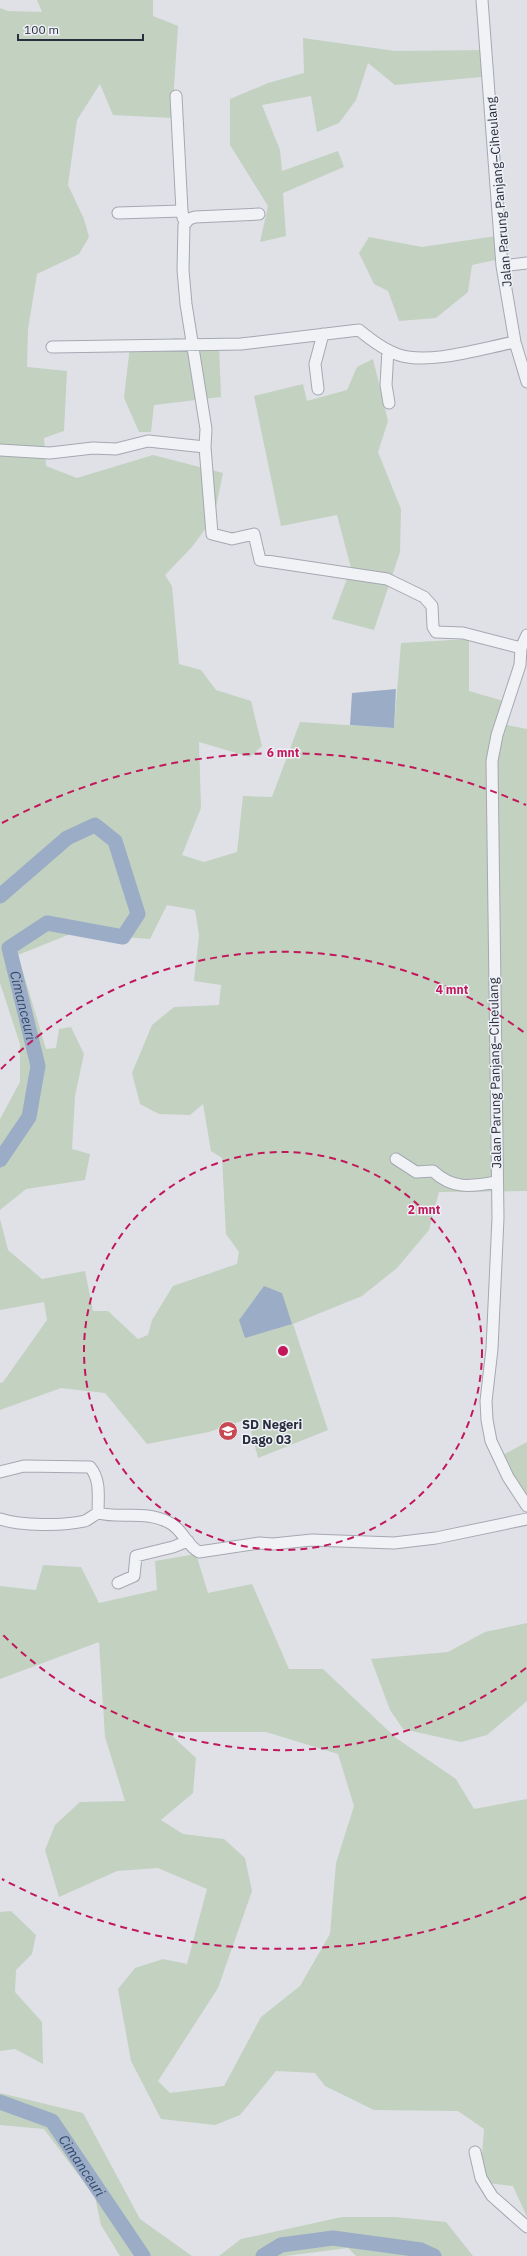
<svg xmlns="http://www.w3.org/2000/svg" width="527" height="2256" viewBox="0 0 527 2256" font-family="'IBM Plex Sans',sans-serif">
  <style>
    .green { fill: #c3d1c0; fill-rule: evenodd }
    .water { fill: #9bacc6 }
    .lines { fill: none; stroke-linecap: round; stroke-linejoin: round }
    .river { stroke: #9bacc6; stroke-width: 15 }
    .minor-casing { stroke: #a4a8b1; stroke-width: 13 }
    .minor { stroke: #f1f2f6; stroke-width: 11 }
    .ring { fill: none; stroke: #c2185b; stroke-width: 2; stroke-dasharray: 7 5 }
    .labels { text-anchor: middle; dominant-baseline: central; stroke-width: 3; stroke-linejoin: round; paint-order: stroke }
    .street-label { font-size: 13px; fill: #282e3d; stroke: #eef0f5 }
    .poi-label { font-size: 13px; font-weight: bold; fill: #282e3d; stroke: #eef0f5; text-anchor: start }
    .water-label { font-size: 14px; font-style: italic; fill: #354a6f; stroke: #eef0f5 }
    .centre { fill: #c2185b; stroke: #eef0f5; stroke-width: 2 }
    .ring-label { font-size: 12px; text-anchor: middle; font-weight: bold; fill: #c2185b; stroke: #eef0f5; stroke-width: 3; stroke-linejoin: round; paint-order: stroke }
  </style>
  <rect width="100%" height="100%" fill="#dfe1e7"/>
  <path class="green" d="M37,0H153V16L178,26L172,118L113,115L100,84L77,120L68,185L84,219L89,237L79,254L37,274L28,329L27,367L67,371L64,431L44,438L46,466L77,478L153,455L223,473L214,517L192,547L165,575L172,586L179,664L201,670L216,690L251,701L262,746L250,757L199,742L201,808L182,855L204,862L237,852L243,796L272,797L300,722L394,728L401,643L469,639V691L507,702L502,724L527,729V1191L439,1192L429,1230L397,1268L362,1296L293,1324L328,1430L258,1458L248,1419L209,1432L147,1444L105,1393L61,1388L0,1410V1383L3,1382L47,1320L44,1302L0,1310V1219L8,1250L42,1279L85,1271L93,1311H108L138,1339L148,1335L152,1320L173,1286L237,1264L239,1252L226,1234L222,1158L211,1151L203,1104L190,1115L159,1114L140,1104L132,1073L152,1025L174,1007L219,1005L221,985L194,981L199,935L195,910L167,905L150,939L73,933L18,955L46,1049L56,1048L59,1029L71,1027L84,1054L75,1096L72,1149L90,1154L85,1180L26,1189L0,1210V1119L20,1082V1044L0,983V8L8,11L42,12ZM264,1287L282,1293L239,1320Z
    M303,38L395,51L491,50L492,76L395,85L368,63L356,100L339,123L317,132L311,96L262,105L280,150L282,171L338,151L344,167L283,193L286,236L260,242L268,206L230,145V99L268,83L304,73Z
    M503,235L505,258L472,265L468,292L436,318L399,321L388,291L374,284L359,253L369,237L422,247Z
    M176,338L219,345L221,397L154,405L151,432H139L124,398L130,346Z
    M373,359L388,421L378,452L401,509L400,552L374,630L332,619L351,568L337,515L281,526L254,396L303,384L307,401L347,390L357,367Z
    M527,1442V1505L499,1457Z
    M196,1554L208,1593L252,1584L289,1669H323L396,1738L456,1779L474,1809L527,1799V2217L513,2186L480,2182L484,2129L458,2111L374,2110L325,2086L315,2073L276,2071L240,2115L215,2125L161,2119L131,2061L118,1989L135,1968L163,1959L187,1964L207,1889L158,1868L117,1871L59,1897L45,1850L55,1825L80,1802L125,1801L105,1737L99,1642L0,1679V1586L36,1590L43,1565L81,1567L99,1603L157,1590L155,1561ZM168,1732H266L338,1754L354,1806L336,1863L330,1934L300,1986L261,2017L224,2086L170,2093L158,2081L218,1988L252,1891L245,1858L224,1839L183,1834L161,1820L193,1793L196,1758Z
    M527,1623V1701L487,1735L461,1742L403,1729L390,1710L371,1659L448,1652L485,1632Z
    M11,1911L36,1935L32,1954L16,1970L15,1992L42,2022L43,2064L15,2049L0,2051V1912Z
    M0,2093L83,2113L140,2219L192,2256H120L101,2225L95,2197L44,2129L0,2125Z
    M342,2217H395L446,2222L473,2256H356L348,2248L285,2256H219L241,2239Z"/>
  <path class="water" d="M396,689L394,728L350,725L352,693Z
    M264,1286L282,1293L292,1324L245,1338L239,1320Z"/>
  <g class="lines">
    <g class="river">
      <path id="s1" d="M0,896L67,838L95,825L115,841L138,914L123,937L47,923L9,948L38,1066L29,1117L0,1160"/>
      <path id="s2" d="M0,2102L52,2121L143,2256"/>
      <path d="M263,2256L281,2245L333,2238L421,2250L434,2256"/>
    </g>
    <defs>
      <path id="minor" d="M482,0L502,266L515,342L527,382
        M176,96L182,211
        M118,213L182,211L183,218
        M259,214L195,217L189,219L184,225L183,270L186,304L206,429L205,447L212,534L232,539L254,534L260,560L387,579L424,597L432,606L433,627L436,632L463,633L521,648
        M502,266L527,263
        M52,347L241,344L359,330C371,340 384,350 399,355C430,365 483,348 515,342
        M388,350L386,385L389,403
        M318,389L315,364L323,334
        M0,450L50,453L93,448L116,449L148,441L205,447
        M527,635L521,648L520,665L497,735L492,761L498,1218L492,1349L486,1401L487,1420L491,1441L508,1477L527,1506
        M396,1159L416,1172L433,1171C452,1189 470,1187 496,1182
        M0,1472L24,1466L90,1467C101,1480 98,1497 98,1513C121,1519 145,1510 168,1522C182,1528 186,1545 199,1552L259,1543L273,1544L312,1540L394,1543L436,1538L527,1519
        M0,1519C21,1526 63,1526 85,1521C89,1519 94,1515 98,1513
        M118,1583L134,1576L136,1556L173,1547L188,1541
        M475,2152L481,2178L492,2196L527,2227"/>
    </defs>
    <use href="#minor" class="minor-casing"/>
    <use href="#minor" class="minor"/>
  </g>
  <g class="ring">
    <circle cx="283" cy="1351" r="199"/>
    <path d="M526 1668A399 399 0 0 1 1 1633M1 1069A399 399 0 0 1 526 1034"/>
    <path d="M526 1897A598 598 0 0 1 2 1879M2 823A598 598 0 0 1 526 805"/>
  </g>
  <defs>
    <symbol id="school-disc" viewBox="-11 -11 22 22"><circle r="9.5" fill="#c74952" stroke="#eef0f5"/><path d="M0-5L7-2L0 1L-7-2ZM-4 1L0 2.5L4 1V4Q0 6-4 4Z" fill="#fff"/></symbol>
  </defs>
  <g fill-rule="evenodd">
    <use href="#school-disc" x="217" y="1420" width="22" height="22"/>
  </g>
  <g class="labels">
    <g class="street-label">
      <text transform="translate(499 192) rotate(-95)">Jalan Parung Panjang–Ciheulang</text>
      <text transform="translate(495 1073) rotate(-91)">Jalan Parung Panjang–Ciheulang</text>
    </g>
    <g class="poi-label">
      <text x="242" y="1424">SD Negeri<tspan x="242" dy="15">Dago 03</tspan></text>
    </g>
    <g class="water-label">
      <text stroke="none"><textPath href="#s1" startOffset="431">Cimanceuri</textPath></text>
      <text stroke="none"><textPath href="#s2" startOffset="109">Cimanceuri</textPath></text>
    </g>
  </g>
  <circle cx="283" cy="1351" r="6" class="centre"/>
  <g class="ring-label">
    <text x="283" y="757">6 mnt</text>
    <text x="452" y="994">4 mnt</text>
    <text x="424" y="1214">2 mnt</text>
  </g>
  <path d="M18 34v6h125v-6" fill="none" stroke="#282e3d" stroke-width="2"/>
  <text x="24" y="34" font-size="12" fill="#282e3d" stroke="#eef0f5" stroke-width="3" paint-order="stroke">100 m</text>
</svg>
